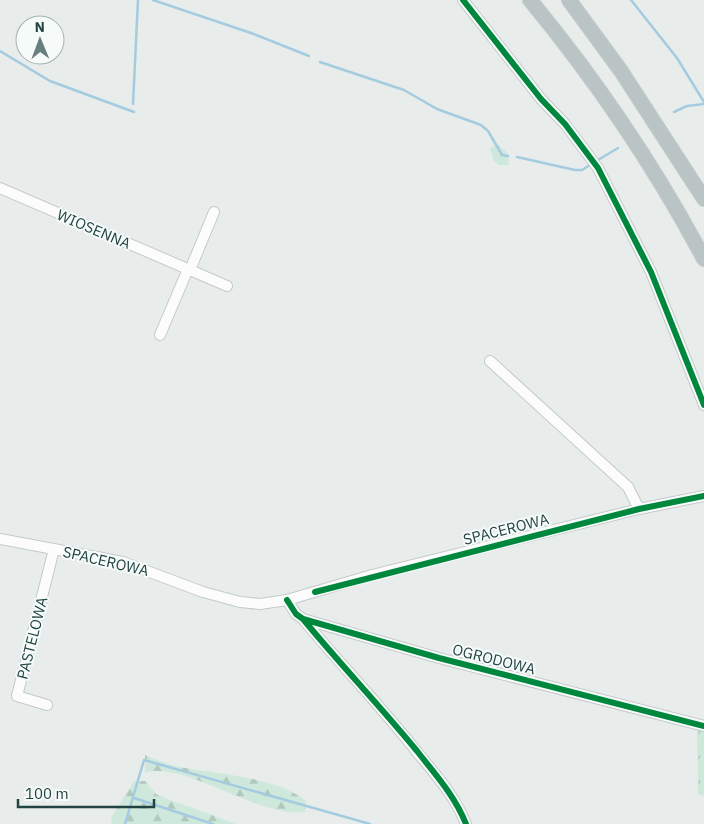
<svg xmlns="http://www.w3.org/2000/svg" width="704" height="824" viewBox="0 0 704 824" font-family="'IBM Plex Sans',sans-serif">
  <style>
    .grass { fill: url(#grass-tufts) }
    .forest { fill: url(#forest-firs) }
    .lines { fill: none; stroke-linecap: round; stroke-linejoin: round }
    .stream { stroke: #a4cbdf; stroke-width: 2.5 }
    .minor-casing { stroke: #c4cac9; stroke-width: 12 }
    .highway-casing { stroke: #c2cccb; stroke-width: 16 }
    .minor { stroke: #fcfcfc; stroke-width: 10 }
    .highway { stroke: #bbc4c4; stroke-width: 14 }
    .cycleway-casing { stroke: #f6fbfa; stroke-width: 9 }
    .cycleway { stroke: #00873e; stroke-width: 6 }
    .labels { text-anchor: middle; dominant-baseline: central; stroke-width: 4; stroke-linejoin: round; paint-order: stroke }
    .street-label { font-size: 15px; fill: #214442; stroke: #f6fbfa }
  </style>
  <defs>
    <pattern id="grass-tufts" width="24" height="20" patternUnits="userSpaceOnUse" patternTransform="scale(1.25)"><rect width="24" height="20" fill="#cfe8dc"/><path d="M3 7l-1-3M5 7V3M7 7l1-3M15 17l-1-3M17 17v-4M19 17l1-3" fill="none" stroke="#b1c8be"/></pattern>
    <pattern id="forest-firs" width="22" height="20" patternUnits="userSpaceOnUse" patternTransform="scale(1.25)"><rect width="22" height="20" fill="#cfe8dc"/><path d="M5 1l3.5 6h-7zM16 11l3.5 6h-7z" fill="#b1c8be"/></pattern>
  </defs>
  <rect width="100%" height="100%" fill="#e8edec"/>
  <path class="grass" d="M498,145L508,153L509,165H499L494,161L490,148Z
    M697,729L704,730V796L698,794Z"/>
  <path class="forest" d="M145,755C158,760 172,766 185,768C221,774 278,778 306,801L305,812C258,818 183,760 145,773Z
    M134,781H145L157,795L236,824H112L111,818Z"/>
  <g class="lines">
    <path class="stream" d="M153,0L251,33L309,56
      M631,0L677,58L704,102
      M0,51L50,81L134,112
      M320,62L404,90L437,109L481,125L488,131L502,155L508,156
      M133,104L138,0
      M674,112L687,106L704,104
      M517,157L575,170H582L590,165
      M598,160L618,148
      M134,798L213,824
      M125,824L144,760L370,824"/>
    <defs>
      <path id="minor" d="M463,0L541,99L565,124L598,168L651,272L704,405
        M0,188L227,286
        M190,270L214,212
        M160,335L188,269
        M490,361L628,487L639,509
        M0,539L123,562L203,592L240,602L260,604L287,600L372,575L639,509L704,496
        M287,600L296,614L303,619L439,658L704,726
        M303,619C340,664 381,706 417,752C436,775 455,796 466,824
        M47,705L17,696L54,549"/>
      <path id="highway" d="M530,0C596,80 655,167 704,259
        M569,0L621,71L704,199"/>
    </defs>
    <use href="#minor" class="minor-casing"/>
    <use href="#highway" class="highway-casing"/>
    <use href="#minor" class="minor"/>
    <use href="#highway" class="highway"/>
    <defs>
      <path id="cycleway" d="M463,0L541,99L565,124L598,168L651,272L704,405
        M315,592L639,509L704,496
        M287,600L296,614L303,619L439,658L704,726
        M303,619C340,664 380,706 417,751C435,774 455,796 466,824"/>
    </defs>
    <use href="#cycleway" class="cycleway-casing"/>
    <use href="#cycleway" class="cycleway"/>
  </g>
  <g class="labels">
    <g class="street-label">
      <text transform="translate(94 229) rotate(23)">WIOSENNA</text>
      <text transform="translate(506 529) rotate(-14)">SPACEROWA</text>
      <text transform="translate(106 561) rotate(13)">SPACEROWA</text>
      <text transform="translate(32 638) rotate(-76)">PASTELOWA</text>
      <text transform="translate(494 659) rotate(14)">OGRODOWA</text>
    </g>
  </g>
  <g transform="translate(40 40) rotate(359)"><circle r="24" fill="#f6fbfa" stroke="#a1b2b0"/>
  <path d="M0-4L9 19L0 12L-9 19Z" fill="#677f7e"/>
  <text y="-8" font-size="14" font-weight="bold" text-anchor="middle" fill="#214442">N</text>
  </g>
  <path d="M18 799v8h136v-8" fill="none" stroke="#214442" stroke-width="2.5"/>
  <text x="25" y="799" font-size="15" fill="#214442" stroke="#f6fbfa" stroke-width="4" paint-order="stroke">100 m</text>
</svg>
